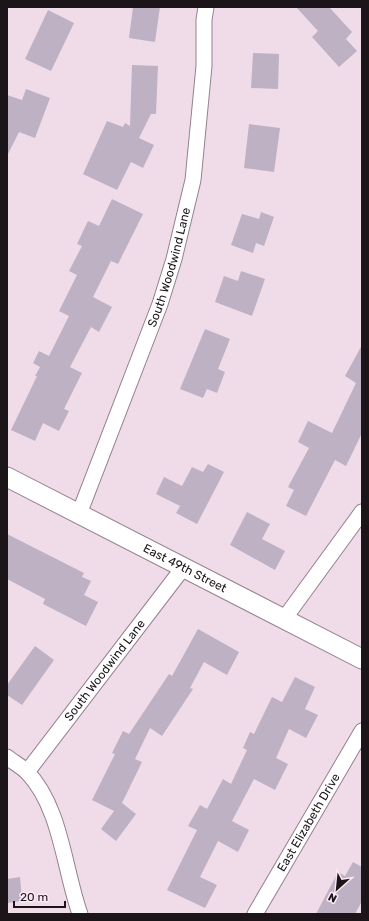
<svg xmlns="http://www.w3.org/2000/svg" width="369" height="921" viewBox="0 0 369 921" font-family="Rubik,sans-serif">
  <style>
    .building { fill: #beb1c4 }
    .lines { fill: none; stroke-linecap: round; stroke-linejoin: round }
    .minor-casing { stroke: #94818e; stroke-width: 17 }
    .tertiary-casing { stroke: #94818e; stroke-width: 21 }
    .minor { stroke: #fff; stroke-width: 15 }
    .tertiary { stroke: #fff; stroke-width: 19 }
    .labels { text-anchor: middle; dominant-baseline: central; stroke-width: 4; stroke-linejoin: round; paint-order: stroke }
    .street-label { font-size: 12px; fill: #1b1419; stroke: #fde8f6 }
  </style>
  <rect width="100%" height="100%" fill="#f0dbe9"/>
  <path class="building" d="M133,7H160L155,42L129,38Z
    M296,7H329L352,32L346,39L357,51L339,67L312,37L318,31Z
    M48,10L74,23L51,71L25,59Z
    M253,53L279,54L278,89L251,88Z
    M132,65L158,66L156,114H151L139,138L154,145L143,168L131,162L117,190L83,174L107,121L123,127L125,123L130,126Z
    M26,89L50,98L35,138L19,132L7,156V95L22,100Z
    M249,124L280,128L274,172L244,168Z
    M112,199L143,214L118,264L111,261L93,297L112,307L99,332L91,327L70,367L82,373L64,409L69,411L59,431L43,423L35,441L11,430L37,376H35L40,367L33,363L39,351L49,356L69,316L59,311L77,275L69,271L82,246L77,244L88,221L99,226Z
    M261,212L274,217L264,246L256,243L253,253L231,245L242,214L259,219Z
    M241,271L265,279L252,316L215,302L224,276L238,281Z
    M205,329L230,339L218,369L225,372L217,393L207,389L203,398L180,389Z
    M362,345V433L346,466L335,460L306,516L286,506L294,490L288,487L309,448L298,442L308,421L332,433L356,383L345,376Z
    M208,464L224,472L197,524L176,513L180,506L156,494L164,477L182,486L192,467L203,472Z
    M247,512L270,524L262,539L285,551L275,570L230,545Z
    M7,534L84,573L82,577L91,581L84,595L98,602L86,626L43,604L45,599L7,579Z
    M198,629L239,652L227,675L204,662L190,688L193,689L162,736L150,728L135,759L142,762L122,803L136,814L116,841L101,829L114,811L92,800L115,754L112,753L123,731L129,734L169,674L172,676Z
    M35,646L54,660L22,705L7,695V685Z
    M295,677L315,687L305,709L318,715L306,738L289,729L276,758L288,764L275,790L254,779L232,821L249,830L238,852L218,841L200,877L217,885L205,908L167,890L197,830L188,826L200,805L207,809L223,779L231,784L247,750L243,748L250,732L254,734L272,697L282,702Z
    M353,862L362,867V901L355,914H316L338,872L345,876Z
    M20,877L22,901L7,903V879Z"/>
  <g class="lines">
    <defs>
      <g id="minor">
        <path id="s1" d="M79,514L160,304L174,259L193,180L204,66V20L206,7"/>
        <path d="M284,619L362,512"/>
        <path d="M7,757C13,762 21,766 27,772C61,807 64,869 80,914"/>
        <path id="s2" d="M27,772L183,568"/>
        <path id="s3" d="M255,914L362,731"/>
      </g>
      <g id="tertiary">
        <path id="s4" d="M7,477L362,659"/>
      </g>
    </defs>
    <use href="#minor" class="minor-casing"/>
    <use href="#tertiary" class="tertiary-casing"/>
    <use href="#minor" class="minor"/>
    <use href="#tertiary" class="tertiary"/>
  </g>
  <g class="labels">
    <g class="street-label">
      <text stroke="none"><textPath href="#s1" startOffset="263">South Woodwind Lane</textPath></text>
      <text stroke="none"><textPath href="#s4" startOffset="200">East 49th Street</textPath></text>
      <text stroke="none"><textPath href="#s2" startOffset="128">South Woodwind Lane</textPath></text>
      <text stroke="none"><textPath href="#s3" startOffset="106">East Elizabeth Drive</textPath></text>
    </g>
  </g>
  <rect width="369" height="921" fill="none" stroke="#1b1419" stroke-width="16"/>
  <g transform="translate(337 889) rotate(207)" stroke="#fde8f6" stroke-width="3" paint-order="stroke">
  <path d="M0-3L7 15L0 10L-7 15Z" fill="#1b1419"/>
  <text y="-6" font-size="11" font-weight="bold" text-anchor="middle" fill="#1b1419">N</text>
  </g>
  <path d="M14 901v6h51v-6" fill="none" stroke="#1b1419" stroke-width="2"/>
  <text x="20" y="901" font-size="12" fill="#1b1419" stroke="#fde8f6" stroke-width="3" paint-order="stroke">20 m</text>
</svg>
